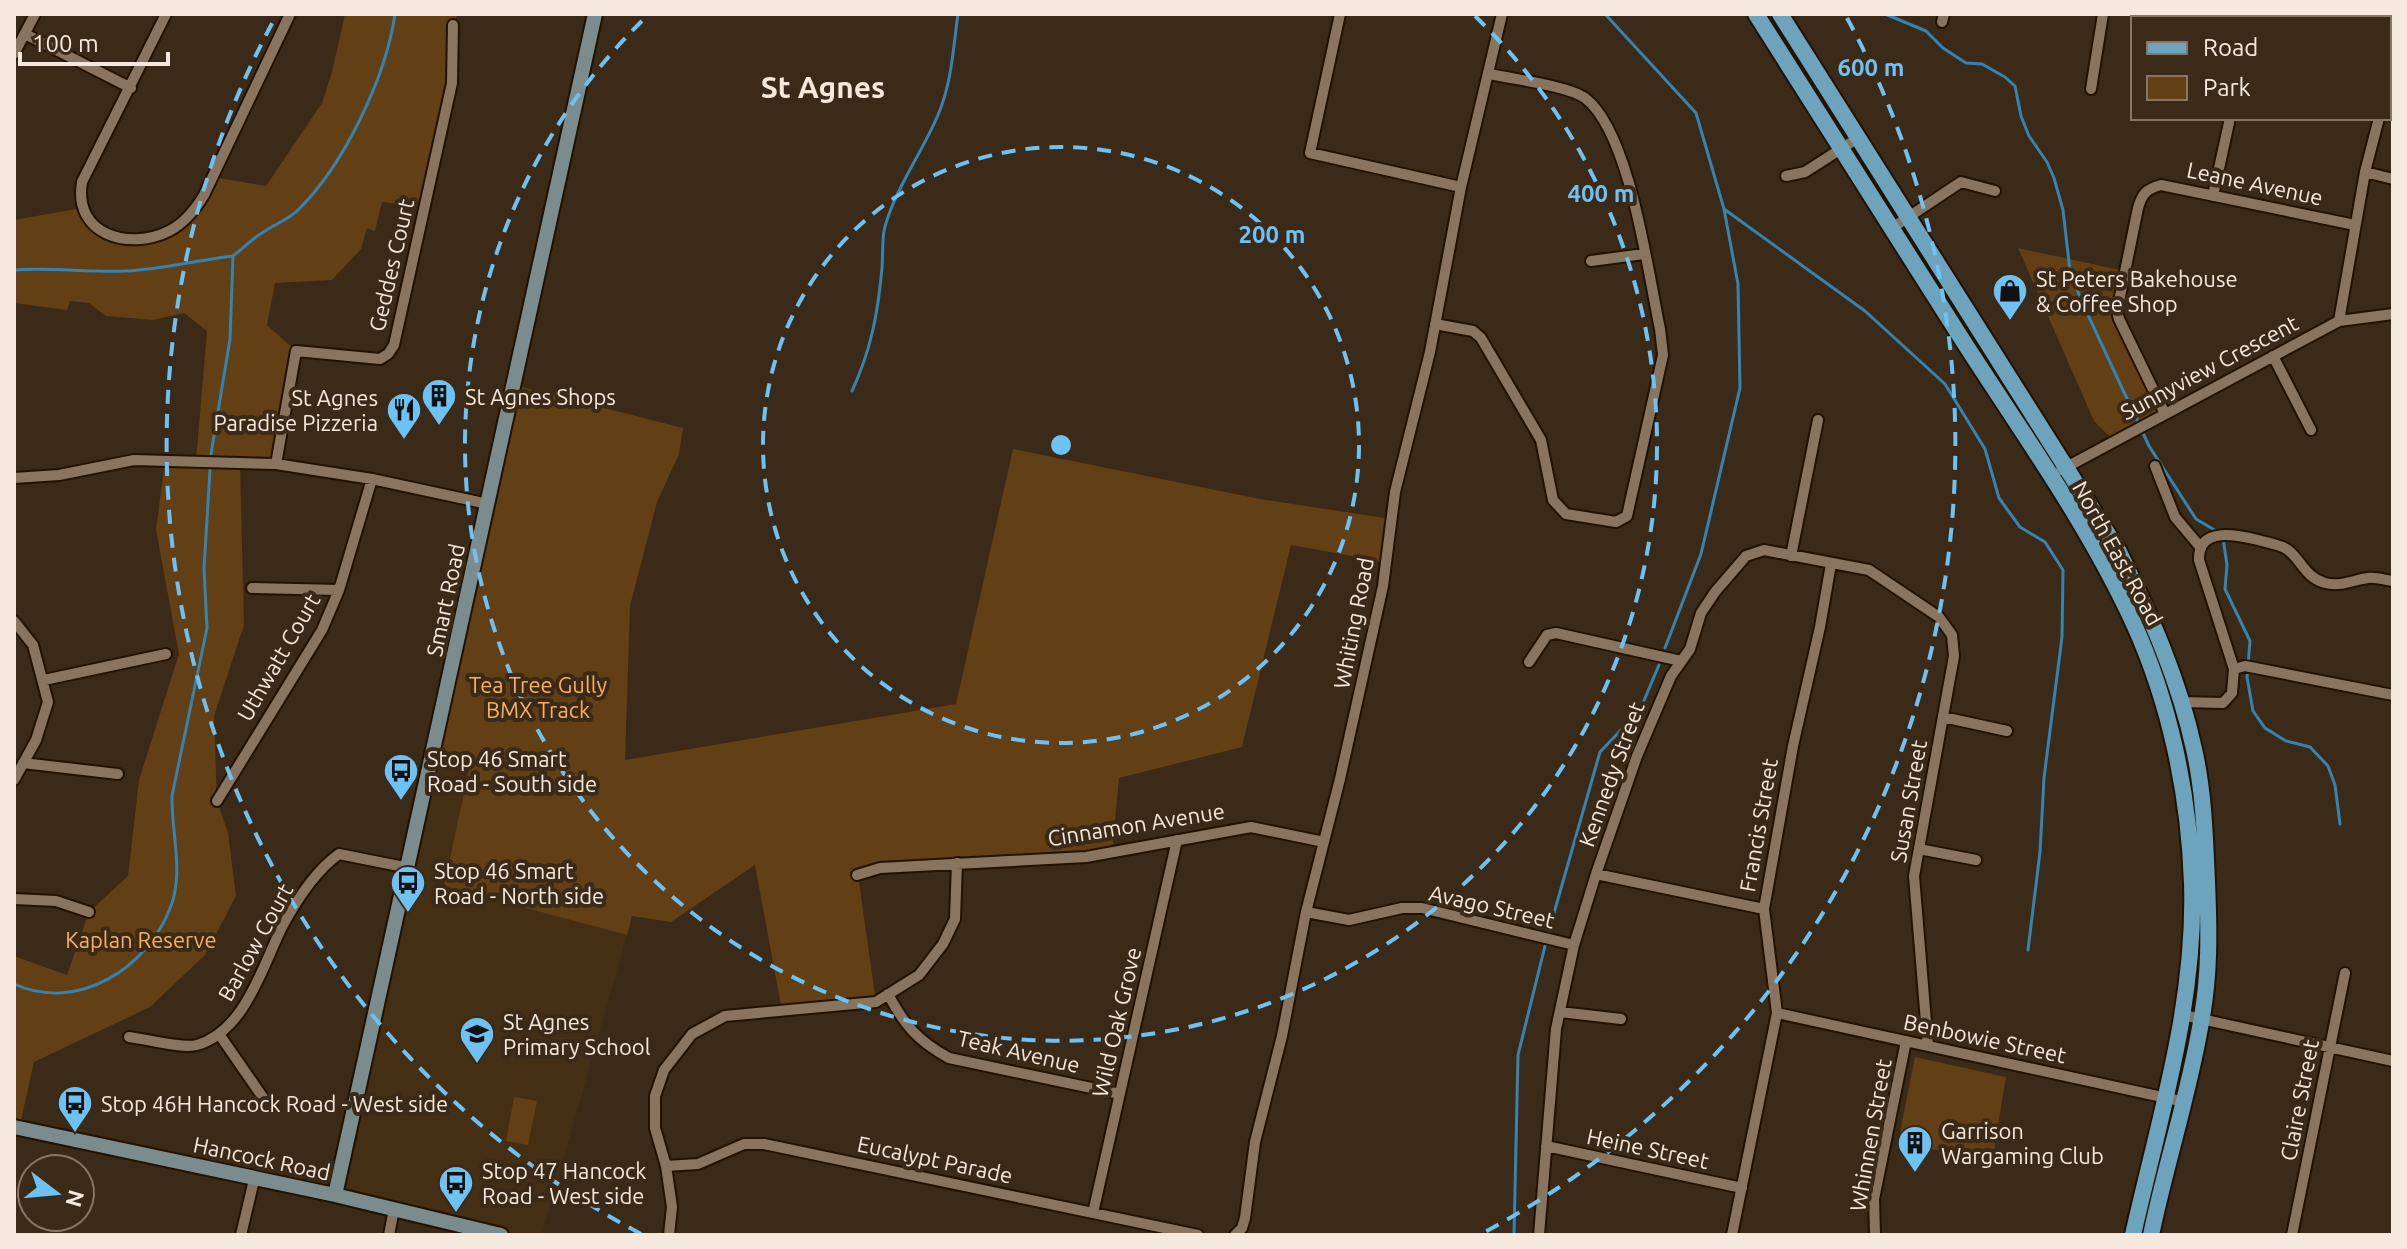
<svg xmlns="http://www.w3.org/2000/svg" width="2407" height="1249" viewBox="0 0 2407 1249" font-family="Ubuntu,sans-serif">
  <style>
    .built { fill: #442e14 }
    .green { fill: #623f14 }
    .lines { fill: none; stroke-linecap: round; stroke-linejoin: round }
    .stream { stroke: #3583ae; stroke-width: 3 }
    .street-casing { stroke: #221201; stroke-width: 14 }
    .secondary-casing { stroke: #221201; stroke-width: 18 }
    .primary-casing { stroke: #221201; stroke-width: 20 }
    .street { stroke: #89755f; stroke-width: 10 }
    .secondary { stroke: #7b8c8e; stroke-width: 14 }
    .primary { stroke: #6da3bc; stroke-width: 16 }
    .ring { fill: none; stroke: #6ec2f3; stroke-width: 4; stroke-dasharray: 14 10 }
    .labels { text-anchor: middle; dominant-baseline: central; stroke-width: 8; stroke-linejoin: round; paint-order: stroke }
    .street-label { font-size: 22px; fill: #f5e9dd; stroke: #3b2a17 }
    .poi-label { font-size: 22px; fill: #f5e9dd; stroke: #3b2a17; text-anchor: start }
    .park-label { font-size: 22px; fill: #f9b15e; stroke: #3b2a17 }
    .district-label { font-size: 30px; font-weight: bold; fill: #f5e9dd; stroke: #3b2a17 }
    .centre { fill: #6ec2f3; stroke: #3b2a17; stroke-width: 4 }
    .ring-label { font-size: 24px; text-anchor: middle; font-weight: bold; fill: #6ec2f3; stroke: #3b2a17; stroke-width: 8; stroke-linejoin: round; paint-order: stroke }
  </style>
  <rect width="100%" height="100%" fill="#3b2a17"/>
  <path class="built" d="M432,761L660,819L542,1235H501L335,1195Z"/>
  <path class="green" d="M345,14H458L453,25L452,83L424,207L382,202L375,231L367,228L361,249L332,280L275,283L267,325L296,351L276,464L240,463L244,625L214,716L217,801L228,833L236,896L205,955L150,1007L34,1062L19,1129L14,1127V956L67,975L89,912L128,876L139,780L179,654L156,530L165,461H196L207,331L184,313L153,320L106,316L89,303L70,301L67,310L14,303V220L76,209L99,230L150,238L183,222L212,177L266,186L322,103L332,72Z
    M2018,248L2125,271L2117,311L2165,414L2113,440L2094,421Z
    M514,385L683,428L679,454L657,502L630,606L625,760L956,704L1013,449L1260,499L1391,519L1386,562L1291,545L1242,747L1119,778L1112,852L1086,857L858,875L876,1002L782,1011L755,865L671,922L632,916L627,935L444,886L469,770L432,761Z
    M1915,1057L2006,1077L1992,1162L1898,1142Z
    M514,1097L537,1101L528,1145L506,1141Z"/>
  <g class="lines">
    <path class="stream" d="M1605,14L1696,113L1724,209L1738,284L1740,388L1701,554L1665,648
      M1885,14L1926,31L1943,48L1966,63L1982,64L2005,77L2015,86L2021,116L2029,136L2047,162L2054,178L2063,210L2070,271L2082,302L2149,446L2196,519L2218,532
      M1724,209L1865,311L1945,384L1985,449L1999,498L2020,527L2045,542L2063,570L2062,637L2044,778L2040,852L2028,950
      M14,270C52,267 89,273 127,271C162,269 198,260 233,256
      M852,391C871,350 878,313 882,268C883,256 882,243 884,231C892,194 923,151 938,115C952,82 953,49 958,14
      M211,454L230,339L233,256C243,248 252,239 262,233C273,225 288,220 298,210C344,165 386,77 395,14
      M2223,538L2227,565L2225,589L2250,641L2247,677L2253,711L2265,728L2286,741L2310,747L2328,766L2335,785L2340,824
      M1548,934L1600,752L1640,710L1659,665
      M14,984C78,1013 148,968 171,906C184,871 171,831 172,796L207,628L204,569L210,470
      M1514,1235L1518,1055L1546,942"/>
    <defs>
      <path id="street" d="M166,14L82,182C73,235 129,251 169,231C185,223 195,210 204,195L290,14
        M1340,14L1310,153L1461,187
        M2252,18L2253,14
        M1942,22L1944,14
        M25,34L131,88
        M14,54L35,14
        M2389,82L2393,67
        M2091,89L2103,14
        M2365,172L2393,179
        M1786,176L1805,172L1858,138
        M2213,196L2230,118
        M1892,228L1961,182L1995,191
        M1591,261L1644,254
        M2339,321L2365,172L2379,118
        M1435,324L1473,331L1481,338L1541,440L1553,500L1566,514L1616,522L1627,516L1663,355L1660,329C1648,273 1630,132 1585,98C1569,86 1512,79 1490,74
        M2273,356L2311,430
        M2165,414L2119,319L2117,311L2138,208C2142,194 2146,189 2161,185L2355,225
        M276,464L296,351L380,359L388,354L394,345L452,83L453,25
        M2155,466L2175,517L2201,548
        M2061,470L2339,321L2393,314
        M14,478L59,475L134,460L276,464L372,479L488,504
        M1791,556L1818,420
        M252,588L339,590
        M14,621L33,645L48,702L36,740L14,780
        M1529,662L1547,635L1556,633L1681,661
        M2234,669L2245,666L2393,695
        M44,680L166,654
        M2182,702L2223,703L2232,693L2234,669L2199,560C2198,526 2237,535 2258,540C2268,543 2280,544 2288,550C2302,561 2305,577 2325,583C2341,587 2353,580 2368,578C2376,577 2385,580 2393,581
        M1943,717L2007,731
        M23,763L118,774
        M217,801L322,630L339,590L372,479
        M1919,849L1976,860
        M1596,874L1764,909
        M857,875L880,868L1086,857L1251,827L1324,842
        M14,899L56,901L89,912
        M1306,912L1349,920L1402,908H1422L1574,945
        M888,994C905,1026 918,1041 949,1058L1120,1094
        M1560,1012L1621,1019
        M1777,1013L2185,1102
        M2183,1015L2393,1061
        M219,1034L264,1099
        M129,1037C146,1039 183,1049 197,1045C245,1031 262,967 282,927C296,901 315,871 339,854L409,868
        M1546,1146L1742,1188
        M666,1166L698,1164L744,1144H764L1198,1235
        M1093,1213L1177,840
        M241,1235L254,1180
        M389,1235L394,1209
        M669,1235L672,1207L666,1166L655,1128V1096L664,1070L692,1034L725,1016L876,1002L919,975L943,944L955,919L957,863
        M1235,1235L1242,1228L1245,1218L1255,1142L1282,1036L1306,912L1340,779L1383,586L1395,492L1430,352L1461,187L1502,14
        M1539,1235L1556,1029L1574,945L1596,874L1637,756L1671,676L1690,649L1701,613L1715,592L1746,556L1764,550L1869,570L1939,617L1952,635L1954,656L1914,876L1928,1046
        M1732,1235L1777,1013L1764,909L1793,746L1820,627L1831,564
        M1875,1235L1874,1199L1906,1041
        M2292,1235L2345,973"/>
      <path id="secondary" d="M14,1127L335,1195L501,1235
        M335,1195L595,14"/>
      <path id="primary" d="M1756,14C1824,120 1890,227 1958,333C2018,427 2086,520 2133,622C2170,703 2189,794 2192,883C2196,1004 2159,1119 2133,1235
        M1780,14L2118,550C2150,614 2179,680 2194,749C2204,793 2205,838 2207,882C2209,929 2210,975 2201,1022C2189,1094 2166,1163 2151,1235"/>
    </defs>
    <use href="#street" class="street-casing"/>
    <use href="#secondary" class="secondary-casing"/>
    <use href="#primary" class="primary-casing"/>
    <use href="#street" class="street"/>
    <use href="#secondary" class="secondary"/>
    <use href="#primary" class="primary"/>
  </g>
  <g class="ring">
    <circle cx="1061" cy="445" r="298"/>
    <path d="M1475 16A596 596 0 1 1 647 16"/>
    <path d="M641 1234A894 894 0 0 1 275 18M1847 18A894 894 0 0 1 1481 1234"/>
  </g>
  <defs>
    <symbol id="shop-pin" viewBox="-11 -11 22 30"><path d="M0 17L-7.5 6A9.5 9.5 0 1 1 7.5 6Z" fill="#6ec2f3" stroke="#3b2a17"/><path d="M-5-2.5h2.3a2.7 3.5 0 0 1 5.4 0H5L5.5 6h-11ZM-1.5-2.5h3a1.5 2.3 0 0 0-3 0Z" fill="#111"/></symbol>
    <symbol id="building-pin" viewBox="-11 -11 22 30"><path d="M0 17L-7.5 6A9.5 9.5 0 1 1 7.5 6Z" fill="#6ec2f3" stroke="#3b2a17"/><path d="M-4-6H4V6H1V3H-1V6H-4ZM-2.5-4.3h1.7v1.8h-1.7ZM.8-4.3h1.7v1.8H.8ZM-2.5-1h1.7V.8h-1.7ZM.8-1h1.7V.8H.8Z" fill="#111"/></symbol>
    <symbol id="restaurant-pin" viewBox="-11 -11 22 30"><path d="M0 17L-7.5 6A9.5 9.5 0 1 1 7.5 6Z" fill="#6ec2f3" stroke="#3b2a17"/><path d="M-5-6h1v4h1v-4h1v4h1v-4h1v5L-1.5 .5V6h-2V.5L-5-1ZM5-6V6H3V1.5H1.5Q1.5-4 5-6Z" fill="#111"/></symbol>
    <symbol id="bus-pin" viewBox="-11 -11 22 30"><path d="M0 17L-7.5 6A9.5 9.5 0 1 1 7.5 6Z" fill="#6ec2f3" stroke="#3b2a17"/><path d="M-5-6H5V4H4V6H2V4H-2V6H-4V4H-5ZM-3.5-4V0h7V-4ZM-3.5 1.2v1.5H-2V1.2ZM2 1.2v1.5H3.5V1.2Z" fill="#111"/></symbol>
    <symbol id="school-pin" viewBox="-11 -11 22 30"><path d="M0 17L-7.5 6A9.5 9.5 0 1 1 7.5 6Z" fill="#6ec2f3" stroke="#3b2a17"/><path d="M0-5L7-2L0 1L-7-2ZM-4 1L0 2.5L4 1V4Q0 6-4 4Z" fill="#111"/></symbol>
  </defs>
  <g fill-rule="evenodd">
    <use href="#shop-pin" x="1990" y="271" width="40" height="54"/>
    <use href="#building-pin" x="419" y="376" width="40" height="54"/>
    <use href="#restaurant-pin" x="384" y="390" width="40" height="54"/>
    <use href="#bus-pin" x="381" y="751" width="40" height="54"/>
    <use href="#bus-pin" x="388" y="863" width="40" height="54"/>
    <use href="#school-pin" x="457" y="1014" width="40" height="54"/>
    <use href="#bus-pin" x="55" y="1083" width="40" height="54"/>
    <use href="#building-pin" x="1895" y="1123" width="40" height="54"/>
    <use href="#bus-pin" x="436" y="1163" width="40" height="54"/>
  </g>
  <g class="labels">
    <g class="street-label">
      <text transform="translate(2255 183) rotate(12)">Leane Avenue</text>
      <text transform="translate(391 265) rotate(-77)">Geddes Court</text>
      <text transform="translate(2209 367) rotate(-28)">Sunnyview Crescent</text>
      <text transform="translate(2118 553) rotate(61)">North East Road</text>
      <text transform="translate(445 600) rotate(-78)">Smart Road</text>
      <text transform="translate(1353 623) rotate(-79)">Whiting Road</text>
      <text transform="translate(278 657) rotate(-60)">Uthwatt Court</text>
      <text transform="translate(1611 774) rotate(-70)">Kennedy Street</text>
      <text transform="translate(1908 801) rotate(-80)">Susan Street</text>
      <text transform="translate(1136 824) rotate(-9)">Cinnamon Avenue</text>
      <text transform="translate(1758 825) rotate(-80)">Francis Street</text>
      <text transform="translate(1492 906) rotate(13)">Avago Street</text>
      <text transform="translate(255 942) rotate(-61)">Barlow Court</text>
      <text transform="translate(1116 1022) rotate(-77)">Wild Oak Grove</text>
      <text transform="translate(1985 1038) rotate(12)">Benbowie Street</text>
      <text transform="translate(1019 1051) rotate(13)">Teak Avenue</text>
      <text transform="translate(2299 1100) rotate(-79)">Claire Street</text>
      <text transform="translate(1870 1135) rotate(-80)">Whinnen Street</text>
      <text transform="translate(1648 1148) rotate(12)">Heine Street</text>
      <text transform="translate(262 1158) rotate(12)">Hancock Road</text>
      <text transform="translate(935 1159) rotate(12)">Eucalypt Parade</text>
    </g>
    <g class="poi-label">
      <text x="2036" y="278">St Peters Bakehouse<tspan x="2036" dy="25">&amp; Coffee Shop</tspan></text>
      <text x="465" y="396">St Agnes Shops</text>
      <text x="378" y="397" text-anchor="end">St Agnes<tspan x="378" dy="25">Paradise Pizzeria</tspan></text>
      <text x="427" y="758">Stop 46 Smart<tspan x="427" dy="25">Road - South side</tspan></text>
      <text x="434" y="870">Stop 46 Smart<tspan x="434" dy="25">Road - North side</tspan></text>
      <text x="503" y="1021">St Agnes<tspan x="503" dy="25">Primary School</tspan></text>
      <text x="101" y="1103">Stop 46H Hancock Road - West side</text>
      <text x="1941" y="1130">Garrison<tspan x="1941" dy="25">Wargaming Club</tspan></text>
      <text x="482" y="1170">Stop 47 Hancock<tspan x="482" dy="25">Road - West side</tspan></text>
    </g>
    <g class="park-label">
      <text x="538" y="684">Tea Tree Gully<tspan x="538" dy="25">BMX Track</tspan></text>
      <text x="141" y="939">Kaplan Reserve</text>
    </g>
    <g class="district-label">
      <text x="823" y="87">St Agnes</text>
    </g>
  </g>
  <circle cx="1061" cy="445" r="12" class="centre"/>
  <g class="ring-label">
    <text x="1871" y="76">600 m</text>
    <text x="1601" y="202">400 m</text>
    <text x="1272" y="243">200 m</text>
  </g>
  <rect width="2407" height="1249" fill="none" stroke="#f5e9dd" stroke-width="32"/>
  <rect x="2131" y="16" width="260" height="104" fill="#3b2a17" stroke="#857666" stroke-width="2"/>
  <rect x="2147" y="42" width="40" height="12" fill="#6da3bc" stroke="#857666" stroke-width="2"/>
  <text x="2203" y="56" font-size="24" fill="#f5e9dd">Road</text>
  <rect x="2147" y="76" width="40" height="24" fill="#623f14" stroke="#857666" stroke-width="2"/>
  <text x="2203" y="96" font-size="24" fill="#f5e9dd">Park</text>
  <g transform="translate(56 1193) rotate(106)"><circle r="38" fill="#3b2a17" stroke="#857666" stroke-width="2"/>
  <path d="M0-6L14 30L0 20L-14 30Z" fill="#6ec2f3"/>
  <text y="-12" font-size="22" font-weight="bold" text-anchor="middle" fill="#f5e9dd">N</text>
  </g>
  <path d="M20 52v12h148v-12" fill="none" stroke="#f5e9dd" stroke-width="4"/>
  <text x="32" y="52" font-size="24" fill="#f5e9dd" stroke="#3b2a17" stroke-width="6" paint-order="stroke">100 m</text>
</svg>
